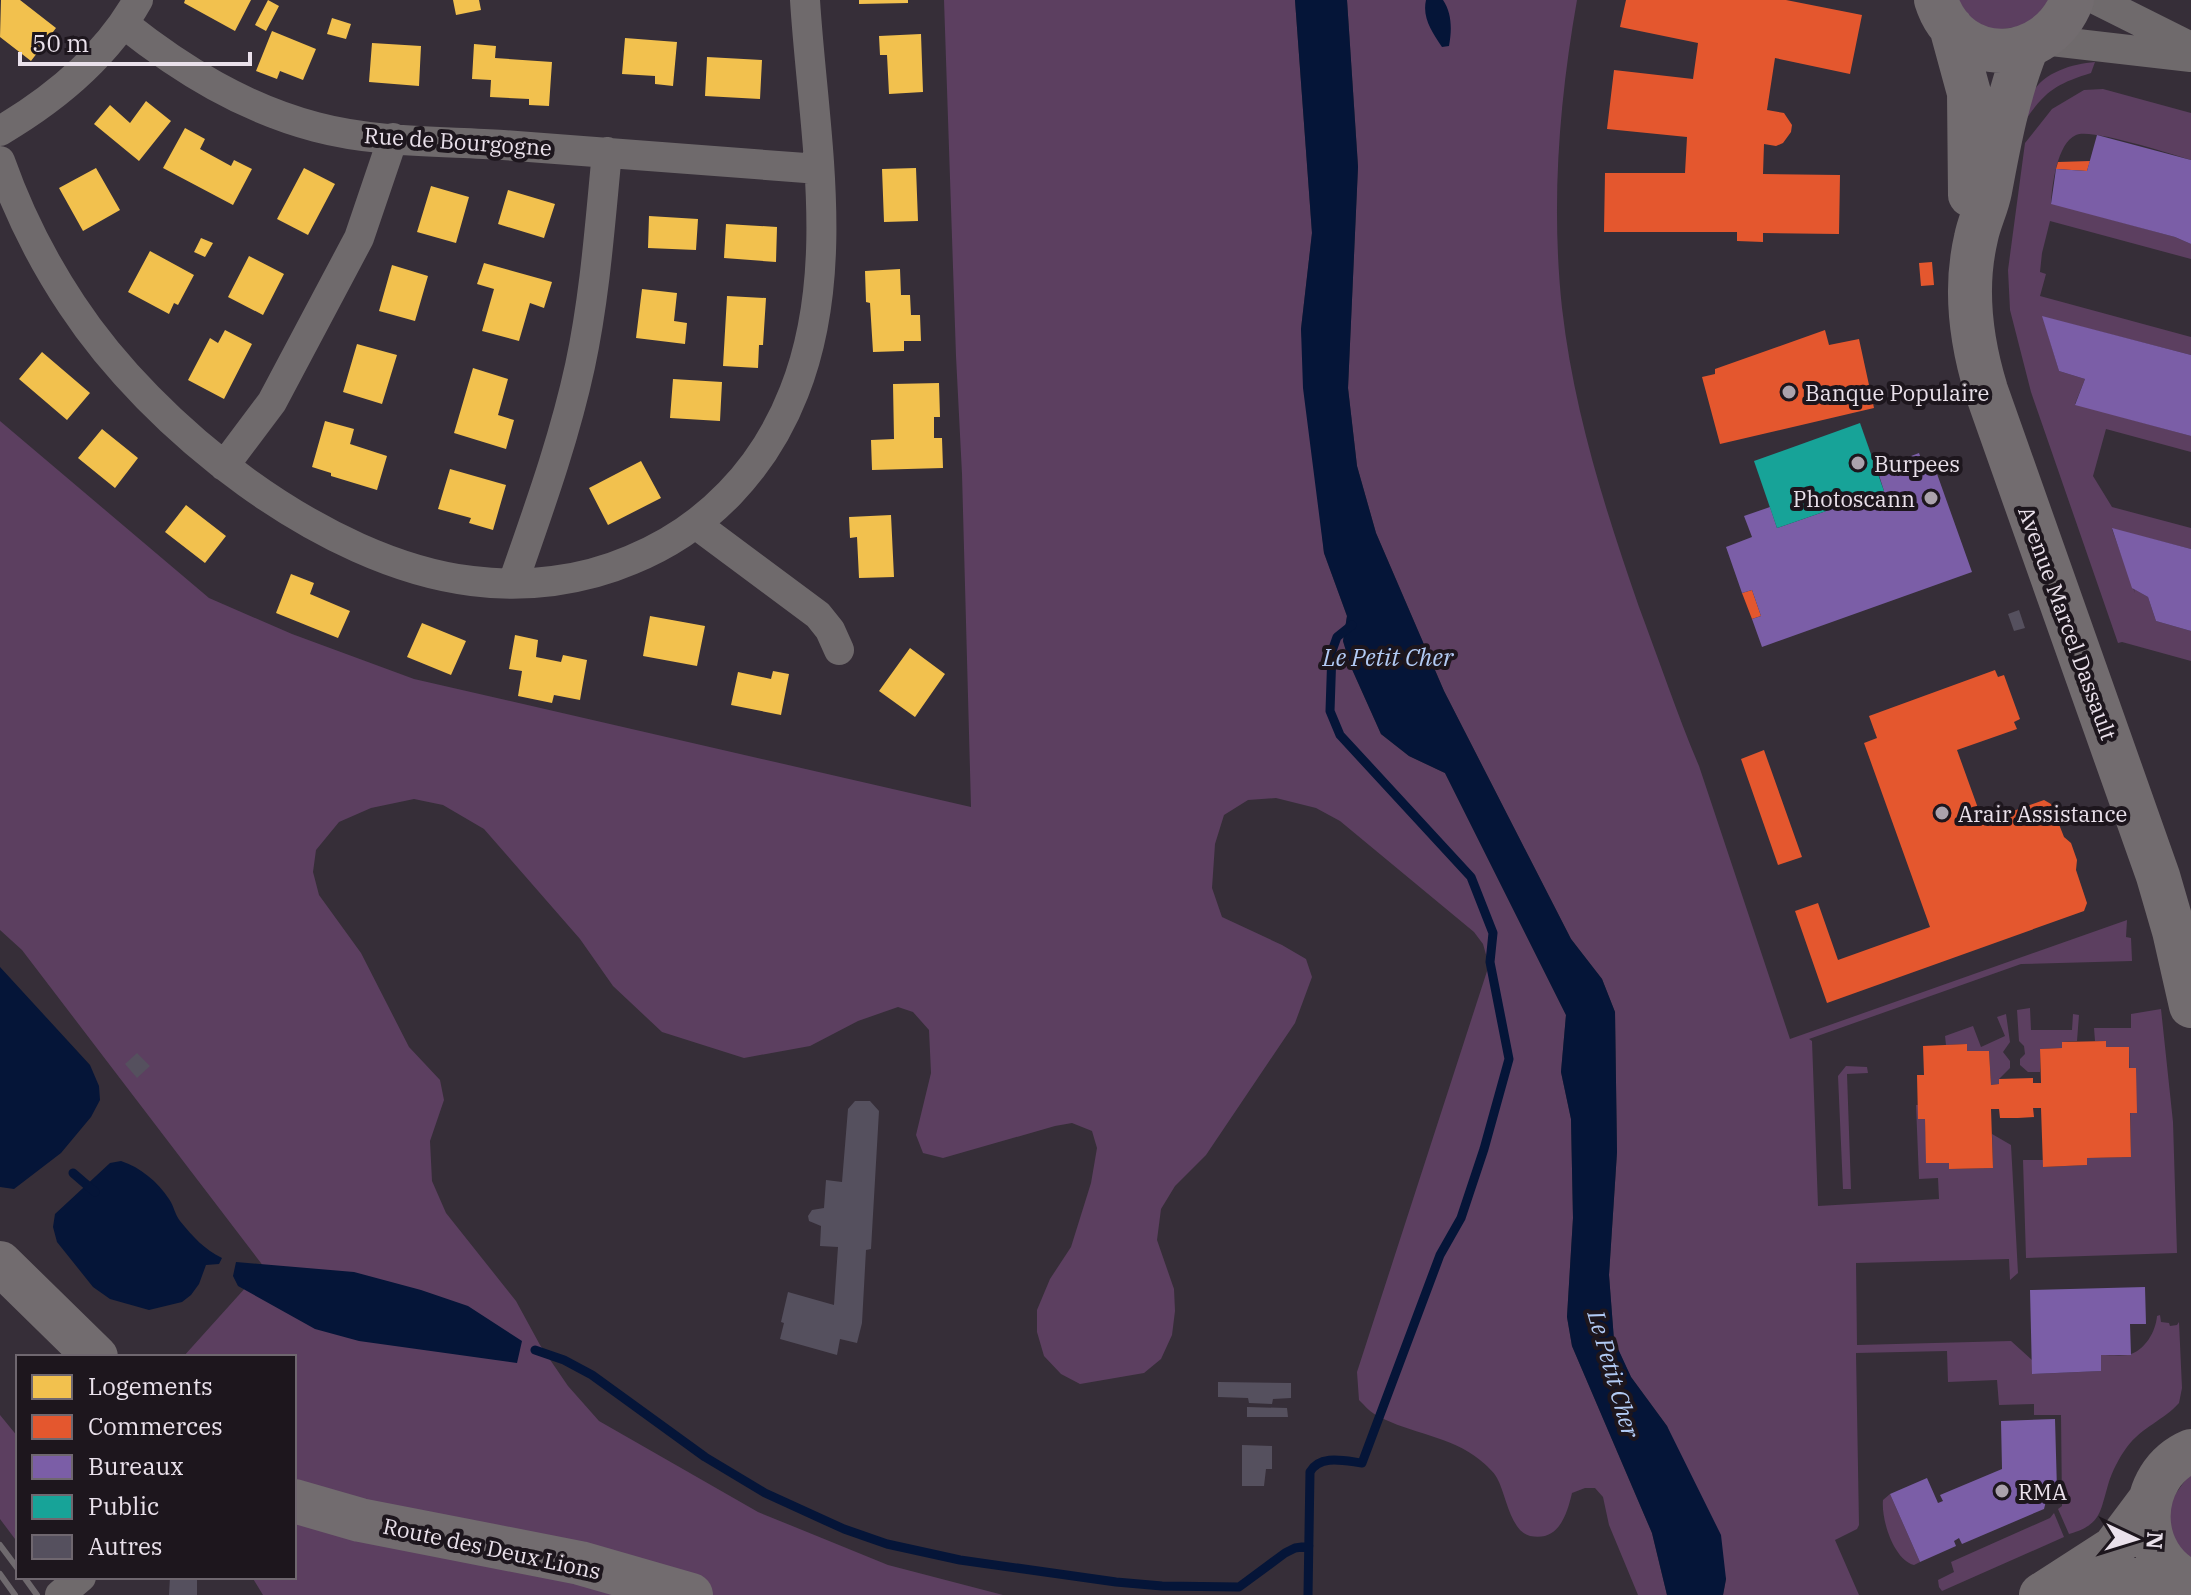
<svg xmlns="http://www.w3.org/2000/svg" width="2191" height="1595" viewBox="0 0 2191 1595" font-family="'IBM Plex Serif',serif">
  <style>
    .green { fill: #5c3f60 }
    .water { fill: #051538 }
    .homes { fill: #f2c14e }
    .shops { fill: #e4572e }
    .offices { fill: #7b5ea7 }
    .public { fill: #17a398 }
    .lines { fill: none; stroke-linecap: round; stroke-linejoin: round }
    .stream { stroke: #051538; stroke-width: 9 }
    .building { fill: #55505e }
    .street { stroke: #6f6a6c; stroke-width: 30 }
    .secondary { stroke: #726c6f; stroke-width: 44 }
    .rail { stroke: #6f6a6e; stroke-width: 6 }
    .poi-dot { fill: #aba2ac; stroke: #1d161d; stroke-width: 3 }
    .labels { text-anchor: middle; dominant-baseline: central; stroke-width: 8; stroke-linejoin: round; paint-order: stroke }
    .street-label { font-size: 22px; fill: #eae1eb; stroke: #1d161d }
    .poi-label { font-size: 22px; fill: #eae1eb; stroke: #1d161d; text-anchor: start }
    .water-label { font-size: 24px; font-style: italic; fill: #b2cbf5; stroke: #1d161d }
  </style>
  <rect width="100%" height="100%" fill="#362e38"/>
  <path class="green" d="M944,0H1295L1312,233L1301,329L1324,553L1347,616L1343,641L1351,667L1381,734L1409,756L1445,773L1566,1015L1561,1072L1571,1119L1573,1218L1567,1317L1572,1346L1652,1533L1667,1595H1638L1609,1525L1603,1497L1595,1488H1585L1572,1493C1567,1514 1559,1542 1530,1536C1510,1531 1506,1494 1497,1478C1494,1472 1486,1465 1480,1460C1451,1436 1411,1434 1378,1416C1371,1413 1365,1406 1359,1400L1357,1372L1489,965L1483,944L1474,932L1340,821L1316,808L1276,798L1248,800L1224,815L1215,844L1212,888L1222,917L1282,945L1306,959L1312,977L1295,1023L1206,1155L1175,1186L1161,1209L1157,1240L1174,1289L1175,1311L1172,1335L1161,1359L1144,1373L1080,1384L1061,1374L1044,1356L1037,1332V1310L1050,1279L1071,1247L1091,1183L1097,1148L1092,1131L1072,1123L1055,1126L943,1158L923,1153L916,1135L931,1073L929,1030L913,1012L898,1007L858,1021L810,1046L744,1058L662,1032L613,986L580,939L484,829L443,805L414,799L371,808L339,822L316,850L313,872L319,895L361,953L409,1047L440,1080L444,1100L430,1141L432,1181L446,1213L516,1301L540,1345L568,1386L599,1421L758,1512L888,1565L1003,1595H263L252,1577H294V1357H183L264,1267L22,950L0,930V421L209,598L292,634L414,679L971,807L962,474L956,356Z
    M1347,0H1577C1559,102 1551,205 1562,308C1574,412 1605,509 1639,607C1659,660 1677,714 1699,766L1790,1039L2127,920L2126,937L2131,938L2132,961L2021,964L1809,1039L1812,1041L1818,1206L1939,1199L1938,1178L1919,1179L1916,1105H1918V1119H1925L1927,1163H1949V1169L1993,1168L1992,1134L2011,1145L2018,1273L2010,1280L2009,1259L1856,1263L1857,1345L2011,1341L2032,1360L2033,1374L2101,1371V1355C2109,1355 2119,1356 2128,1355C2145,1351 2156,1331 2157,1316L2160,1315L2161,1322L2169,1323L2170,1326L2177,1325L2179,1322L2182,1388L2179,1403C2164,1420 2142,1427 2127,1447C2119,1458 2112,1471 2108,1485C2100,1512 2101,1525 2069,1534L2058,1509L2062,1506L2061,1415H2034V1404L1999,1405L1997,1380L1948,1382L1947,1351L1856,1353L1859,1525L1857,1529L1835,1540L1859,1595H1723L1726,1579L1667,1426L1631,1377L1614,1341L1609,1275L1617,1152L1615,1012L1602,979L1571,939L1444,691L1376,533L1357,466L1348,388L1358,166Z
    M1952,0H2052L2036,24L1983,32Z
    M2095,62L2091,73C2059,83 2046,90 2027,118C2028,112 2028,104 2030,98C2040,73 2071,64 2095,62Z
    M2103,89L2191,113V160C2170,154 2091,128 2076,135C2057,143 2052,186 2051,203L2175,237L2191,244V259L2050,221L2042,253L2040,272L2046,274L2040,296L2191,337V355L2043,317L2059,371L2085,379L2075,404L2191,436V452L2106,429L2093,476L2112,507L2191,528V549L2112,529L2135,593L2134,589L2148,597L2156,621L2191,631V661L2122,642L2118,643L2031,392L2010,310L2008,270L2025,143L2052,109L2084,90Z
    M2030,1008L2031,1030H2072L2073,1014L2079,1015L2077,1041L2062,1042V1048L2040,1049V1072H2028L2020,1065V1059L2025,1054L2024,1046L2019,1041L2017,1010Z
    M2161,1009L2173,1122L2177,1253L2026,1258L2023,1160H2043L2044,1167L2087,1165V1158L2131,1157L2129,1047H2106V1041H2095L2094,1028H2131V1014Z
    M2006,1014L2010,1042L2003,1052L2010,1061V1068L1999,1079V1084L1991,1085L1989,1051H1967V1044L1946,1045L1945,1036L1973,1026L1981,1047L2005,1036L1997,1017Z
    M1846,1066L1867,1067L1868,1073L1847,1074L1851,1189H1843L1838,1076Z
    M0,1415L18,1437V1543L0,1519Z
    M2191,1472V1563L2172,1543L2167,1506Z
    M1890,1494L1920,1562L1914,1565C1894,1560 1881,1520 1883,1500Z
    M2054,1513L2064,1537L1942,1591L1939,1587L1938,1580L1954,1572L1951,1562L2050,1518Z"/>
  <path class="water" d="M1295,0H1347L1358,167L1348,388L1357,466L1376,533L1444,691L1571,939L1602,979L1615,1012L1617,1152L1609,1275L1614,1340L1631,1377L1667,1426L1721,1535L1726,1579L1723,1595H1667L1652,1533L1572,1346L1567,1317L1573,1218L1571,1119L1561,1072L1566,1015L1445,773L1409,756L1381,734L1351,667L1343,641L1347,616L1324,553L1303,388L1301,329L1312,233Z
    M1426,0H1443C1452,13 1452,30 1449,46L1442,47C1432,32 1422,18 1426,0Z
    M0,967L90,1065L99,1086L100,1100L91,1117L61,1153L14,1189L0,1187Z
    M121,1161C140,1167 158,1182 169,1199C174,1206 175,1215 180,1221C193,1237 204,1249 222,1258L219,1264L206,1265L199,1284L191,1295L182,1302L149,1310L110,1299L93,1287L57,1242L53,1227L55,1214L110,1163Z
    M236,1262L354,1272L421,1290L468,1306L522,1341L517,1363L359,1341L315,1329L238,1286L233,1276Z"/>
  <path class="homes" d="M1,0H20L56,28L31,61L0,37Z
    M185,0H251L235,31L184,3Z
    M268,0L279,6L266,31L255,25Z
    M453,0H479L481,10L456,15Z
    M859,0H908V3L859,4Z
    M332,18L351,24L346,39L327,34Z
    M272,31L316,49L303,80L280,71L277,79L256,71Z
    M921,34L923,92L889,94L887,55H880L879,36Z
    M625,38L677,42L673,86L655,84V76L622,74Z
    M372,43L421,46L419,86L369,82Z
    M474,44L496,46L495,58L552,62L549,106L529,105V99L490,97L491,80L472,79Z
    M707,57L762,60L760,99L705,96Z
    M146,101L171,121L139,161L94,124L110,105L130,123Z
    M185,128L205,139L200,149L231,166L234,160L252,169L233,205L163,168Z
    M96,168L120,210L83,231L59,188Z
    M304,168L335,184L308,235L277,219Z
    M916,168L918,221L884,222L882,169Z
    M431,186L469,197L456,243L417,232Z
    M508,190L555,204L544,238L498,224Z
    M649,216L698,219L696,250L648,248Z
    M726,224L777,227L776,262L724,258Z
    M201,238L213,243L205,257L194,252Z
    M150,251L194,275L178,305L174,303L169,314L128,292Z
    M249,256L284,274L263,315L228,297Z
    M484,263L552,282L544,308L530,303L519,341L482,331L494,289L477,284Z
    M392,265L428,276L415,321L379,311Z
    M900,269L901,295H910L911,315H920L921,341H904V351L873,352L870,303L866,302L865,271Z
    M642,289L677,293L674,321L687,323L685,344L636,338Z
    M727,296L766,298L763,345H759L758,368L723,366Z
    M225,330L252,344L224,399L188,380L210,338L218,343Z
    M357,344L397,355L382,404L343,392Z
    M42,352L90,393L67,420L19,379Z
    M473,368L508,379L498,415L514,420L506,449L454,433Z
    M673,379L722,382L720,421L670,418Z
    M939,383L940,417H934V438H942L943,468L872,470L871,440L894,439L893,384Z
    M325,421L354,429L350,444L387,456L377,490L331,476V473L312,467Z
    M102,429L138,458L115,488L78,458Z
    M641,461L661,498L608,525L589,488Z
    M450,469L506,485L493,530L469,523L471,518L438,509Z
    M186,505L226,536L205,563L165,532Z
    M891,515L894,577L859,578L857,537L850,538L849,517Z
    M291,574L314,583L310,594L350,611L338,638L276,613Z
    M650,616L705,626L697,666L643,656Z
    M422,623L466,641L451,675L407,657Z
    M515,635L538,640L536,657L561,662L563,655L587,660L580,700L554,695L552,703L518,696L522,671L509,669Z
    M910,648L945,674L915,717L879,691Z
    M773,671L789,674L781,715L731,705L738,672L771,679Z"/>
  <path class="shops" d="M1626,0H1786L1862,15L1850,74L1775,58L1767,110L1784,113L1792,125L1791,132L1783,143L1776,146L1764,144L1763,174L1840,175L1839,234L1763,233V242L1737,241V232H1604L1605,173H1685L1687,137L1607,129L1614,70L1693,79L1698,43L1620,27Z
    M2090,161L2087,171L2056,169L2058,162Z
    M1932,262L1934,285L1921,286L1919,263Z
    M1825,330L1829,345L1859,339L1874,408L1720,444L1702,377L1715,374V369Z
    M1752,590L1761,616L1752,619L1742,593Z
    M1995,670L1998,677L2004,675L2020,719L2014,722L2017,729L1957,750L1983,822L2044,800L2051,804L2064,837L2071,843L2077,860L2076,870L2087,903L2084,911L1827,1003L1795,911L1818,903L1838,960L1930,927L1864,743L1877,738L1869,716Z
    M1764,750L1802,857L1778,865L1741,759Z
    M2106,1041V1047H2129V1068H2136L2137,1113H2130L2131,1157L2087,1158V1165L2043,1167L2041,1108H2033L2034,1117L2018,1118H2000L1999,1109H1991L1993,1168L1949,1169V1163H1926L1925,1119H1918L1917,1075H1924L1923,1046L1967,1044V1051H1989L1991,1085L1999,1084V1079L2033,1078V1083H2041L2040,1049L2062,1048V1042Z"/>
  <path class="offices" d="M2097,135L2191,160V244L2175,237L2051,204L2056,169L2087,171Z
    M2042,316L2191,355V436L2075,405L2085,379L2059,371Z
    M1919,453L1927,475L1936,471L1972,572L1762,647L1752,619L1761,616L1752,590L1742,593L1726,547L1752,537L1744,516L1770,507L1777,528L1884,491L1877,469Z
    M2112,528L2191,549V631L2156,621L2148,597L2132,588Z
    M2145,1287L2146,1324H2130L2131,1355H2101V1371L2032,1374L2030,1290Z
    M2055,1419L2057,1490L2047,1497L2044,1509L1962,1544L1959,1538L1954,1541L1956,1546L1920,1562L1890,1494L1927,1478L1938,1503L1943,1501L1940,1495L2002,1469L2001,1421Z"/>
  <path class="public" d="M1860,423L1884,491L1777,528L1754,461Z"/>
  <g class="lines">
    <path class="stream" d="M73,1173L95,1192
      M535,1350L564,1360L592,1375L705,1457L765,1493L844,1529L887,1544L960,1560L1116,1582L1162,1586L1239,1587L1285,1553L1295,1548L1309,1546
      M1308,1595L1310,1472C1320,1454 1345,1461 1362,1463L1440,1255L1461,1218L1484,1149L1509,1059L1490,962L1493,933L1471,877L1340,735L1330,711L1332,651L1337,637L1352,625"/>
  </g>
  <path class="building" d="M2019,610L2025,628L2014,631L2008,614Z
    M137,1053L150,1066L137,1078L125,1064Z
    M855,1101H870L879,1111L871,1249L866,1250L862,1323L857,1343L840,1339L837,1355L780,1339L784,1323L781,1322L788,1292L834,1305L838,1247L820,1246L821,1226L809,1221L808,1216L812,1210L824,1208L826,1180L842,1182L848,1109Z
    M1218,1382L1291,1383V1398L1273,1399L1272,1404L1249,1403L1248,1398L1218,1397Z
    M1247,1407L1287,1408L1288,1417H1247Z
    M1242,1445L1272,1446V1469H1266L1264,1486H1242Z
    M170,1577H197V1595H169Z"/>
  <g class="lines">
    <path class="street" d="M2097,0L2191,47
      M124,24C182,70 244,108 316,127C376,143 442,141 503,145C609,153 714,161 819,169
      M2043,40L2191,57
      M0,131C56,98 106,57 138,0
      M0,161C18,212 42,260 72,305C153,428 323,563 472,581C525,588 582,581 631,560C707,529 764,469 794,392C843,269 813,128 805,0
      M224,466L272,402L359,238L393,138
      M697,525L818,615L830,630L839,650
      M513,583C538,511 564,440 580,366C595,296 600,224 607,152
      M60,1595L81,1577"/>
    <path class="secondary" d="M1936,0C1958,70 2047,65 2072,0
      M1951,27L1969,93L1970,195
      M2027,47C2008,94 1999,142 1990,191C1987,207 1979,222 1976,238C1964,289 1971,341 1986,390L2158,876L2174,931L2191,1006
      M0,1263L96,1357
      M2191,1451C2135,1475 2134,1557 2191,1582
      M294,1501L360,1520L580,1563L691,1595
      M2064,1594L2125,1580L2180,1576
      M2041,1595L2114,1548L2150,1500"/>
    <path class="rail" d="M0,1545L18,1569
      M0,1574L15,1595
      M24,1577L37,1595"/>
  </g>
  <g class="poi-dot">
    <circle cx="1789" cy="392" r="8"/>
    <circle cx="1858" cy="463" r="8"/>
    <circle cx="1931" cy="498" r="8"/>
    <circle cx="1942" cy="813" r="8"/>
    <circle cx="2002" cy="1491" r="8"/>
  </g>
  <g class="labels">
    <g class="street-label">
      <text transform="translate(458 141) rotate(4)">Rue de Bourgogne</text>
      <text transform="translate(2068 623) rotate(70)">Avenue Marcel Dassault</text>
      <text transform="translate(492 1548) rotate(12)">Route des Deux Lions</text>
    </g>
    <g class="poi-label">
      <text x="1805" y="392">Banque Populaire</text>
      <text x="1874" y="463">Burpees</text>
      <text x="1915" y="498" text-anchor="end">Photoscann</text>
      <text x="1958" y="813">Arair Assistance</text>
      <text x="2018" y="1491">RMA</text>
    </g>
    <g class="water-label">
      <text x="1388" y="657">Le Petit Cher</text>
      <text transform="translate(1614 1374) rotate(74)">Le Petit Cher</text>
    </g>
  </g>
  <rect x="16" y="1355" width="280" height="224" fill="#1d161d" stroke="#6f676f" stroke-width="2"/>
  <rect x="32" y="1375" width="40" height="24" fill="#f2c14e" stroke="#6f676f" stroke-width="2"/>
  <text x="88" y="1395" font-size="24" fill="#eae1eb">Logements</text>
  <rect x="32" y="1415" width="40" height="24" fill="#e4572e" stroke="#6f676f" stroke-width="2"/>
  <text x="88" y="1435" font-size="24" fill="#eae1eb">Commerces</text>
  <rect x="32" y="1455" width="40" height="24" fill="#7b5ea7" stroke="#6f676f" stroke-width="2"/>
  <text x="88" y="1475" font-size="24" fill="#eae1eb">Bureaux</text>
  <rect x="32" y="1495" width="40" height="24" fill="#17a398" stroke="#6f676f" stroke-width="2"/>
  <text x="88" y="1515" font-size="24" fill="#eae1eb">Public</text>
  <rect x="32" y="1535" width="40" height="24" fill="#55505e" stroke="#6f676f" stroke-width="2"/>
  <text x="88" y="1555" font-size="24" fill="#eae1eb">Autres</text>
  <g transform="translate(2135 1539) rotate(94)" stroke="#1d161d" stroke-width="6" paint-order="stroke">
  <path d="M0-6L14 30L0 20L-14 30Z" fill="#eae1eb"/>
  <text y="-12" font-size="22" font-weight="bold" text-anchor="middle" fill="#eae1eb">N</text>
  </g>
  <path d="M20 52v12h230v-12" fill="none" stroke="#eae1eb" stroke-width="4"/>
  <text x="32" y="52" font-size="24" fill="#eae1eb" stroke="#1d161d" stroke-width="6" paint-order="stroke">50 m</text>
</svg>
